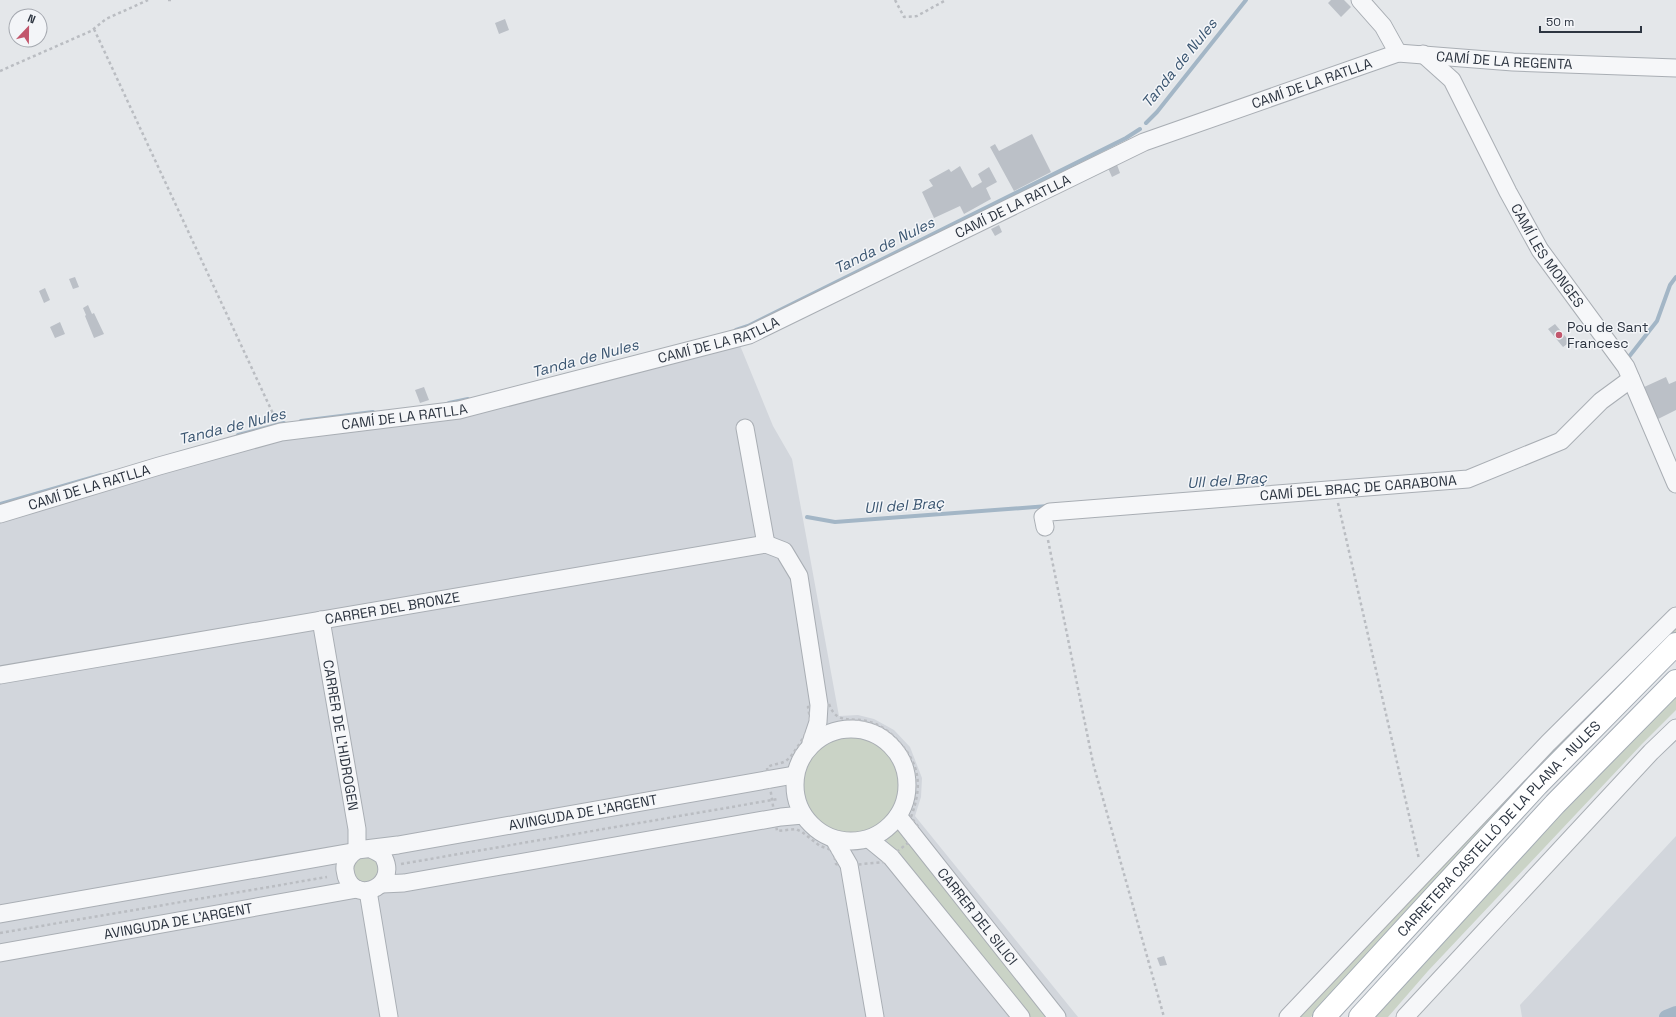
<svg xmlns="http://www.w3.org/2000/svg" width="1676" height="1017" viewBox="0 0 1676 1017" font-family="'Space Grotesk',sans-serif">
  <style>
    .built { fill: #d2d6dc }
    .green { fill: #cad3c6 }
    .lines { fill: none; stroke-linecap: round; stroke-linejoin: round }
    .stream { stroke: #a3b6c6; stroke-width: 4 }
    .canal { stroke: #a3b6c6; stroke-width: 14 }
    .building { fill: #bbc0c7 }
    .minor-casing { stroke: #a9aeb4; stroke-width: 19 }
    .major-casing { stroke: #a4acb5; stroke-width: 24 }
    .path { stroke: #babdc2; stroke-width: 2.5; stroke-dasharray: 3 3; stroke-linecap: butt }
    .minor { stroke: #f6f7f9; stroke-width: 17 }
    .major { stroke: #fff; stroke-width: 22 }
    .poi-dot { fill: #c2566c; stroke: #f3f5f8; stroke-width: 1.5 }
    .labels { text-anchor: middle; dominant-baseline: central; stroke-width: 3; stroke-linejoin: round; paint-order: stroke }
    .street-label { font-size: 14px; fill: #2d3541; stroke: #f3f5f8 }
    .poi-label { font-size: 14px; fill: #2d3541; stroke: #f3f5f8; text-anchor: start }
    .water-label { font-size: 15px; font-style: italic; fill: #3b5671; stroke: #f3f5f8 }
  </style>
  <rect width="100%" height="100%" fill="#e4e7ea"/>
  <path class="built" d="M739,343L773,426L792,459L839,716L858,715L874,719L894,730L910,747L922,778L921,797L915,816L1078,1017H0V520L283,436L393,426Z
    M1676,836V1017H1522L1520,1005Z"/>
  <path class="green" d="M1676,622V632L1616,691L1311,1017H1297Z
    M1676,691V710L1642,744L1428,971L1388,1017H1369Z
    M802 785a49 49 0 1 1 98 0a49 49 0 1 1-98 0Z
    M900,828L1051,1017H1029L886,840Z
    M360,854L379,860L378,880L358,884L349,865Z"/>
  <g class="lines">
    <path class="stream" d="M1146,123L1157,112L1246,0
      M736,330L748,326L1126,138L1140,129
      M1628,358L1657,321L1670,285L1676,277
      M449,403L468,399
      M301,421L373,412
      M238,435L284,423
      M0,504L101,475
      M807,517L835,522L1048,506"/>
    <path class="canal" d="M1666,1017L1676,1013"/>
  </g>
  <path class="building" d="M1331,0H1344L1351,7L1341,17L1328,3Z
    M505,19L509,30L499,34L495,23Z
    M1032,134L1051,172L1014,191L990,147L995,144L999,151Z
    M1116,162L1120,173L1112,177L1107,166Z
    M960,166L972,188L982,182L978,174L989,167L997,182L986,188L991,199L964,214L960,206L934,218L922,192L933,186L929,180L949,169L951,172Z
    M999,225L1002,232L995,236L991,229Z
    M75,277L79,287L73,289L69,279Z
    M45,288L50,300L44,303L39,291Z
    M88,305L92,314L94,313L104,334L94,338L85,316L86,315L83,308Z
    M60,322L65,334L55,338L50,327Z
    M1555,324L1570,342L1563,347L1548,329Z
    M1666,377L1669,384L1676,381V410L1656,420L1642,388Z
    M424,387L429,400L420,403L415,390Z
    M1164,956L1167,965L1160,966L1157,958Z"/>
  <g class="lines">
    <defs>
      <g id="minor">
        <path d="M1360,0L1383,26L1398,53"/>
        <path id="s1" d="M1423,54L1452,80L1508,192L1540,250L1626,367L1676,484"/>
        <path d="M745,428L766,544"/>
        <path id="s2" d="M0,514L159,466L281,432L459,410L749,335L1144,142L1398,53L1513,62L1676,68"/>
        <path id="s3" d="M1045,527L1043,517L1050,512L1468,479L1561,441L1601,401L1631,379"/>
        <path id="s4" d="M321,620L357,829V850"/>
        <path id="s5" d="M0,675L766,544L784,551L799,576L819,705L818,722L811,743"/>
        <circle cx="851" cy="785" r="56"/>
        <path id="s6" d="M898,816L1057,1017"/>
        <path d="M834,839L849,865L875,1017"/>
        <path d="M869,839L891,857L1021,1017"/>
        <path id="s7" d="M371,849C375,851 382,854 384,858C399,889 349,907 345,870C344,862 350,854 357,850L398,845L794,775"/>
        <path d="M382,884L404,883L781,817L803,815"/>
        <path d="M368,891L389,1017"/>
        <path d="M0,914L352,852"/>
        <path id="s8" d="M0,953L357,889"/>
        <path d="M1288,1017L1548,743L1676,616"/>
        <path d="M1405,1017L1651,752L1676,728"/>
      </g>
      <g id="major">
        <path id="s9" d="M1324,1017L1537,785L1676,644"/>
        <path d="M1360,1017L1555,804L1676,681"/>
      </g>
    </defs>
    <use href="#minor" class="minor-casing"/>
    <use href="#major" class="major-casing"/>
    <path class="path" d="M168,0H174
      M895,0L904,17L917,16L946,0
      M94,29L275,418
      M0,71L91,31L106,19L148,0
      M1338,503L1419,859
      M1048,540L1093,763L1164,1017
      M829,704C837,726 852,716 870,722C881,725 891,733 898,741C921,765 922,787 911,817L919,828V834L884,862L842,866L836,864L834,854L829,849L820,846L802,832L796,829L777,831L767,768C772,763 781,765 787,760C793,756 804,736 809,728L811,724L808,707Z
      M401,864L778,799
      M0,933L327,877"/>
    <use href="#minor" class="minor"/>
    <use href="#major" class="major"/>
  </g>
  <circle class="poi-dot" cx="1559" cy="335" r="4"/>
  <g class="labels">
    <g class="street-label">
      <text stroke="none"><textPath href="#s2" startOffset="1587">CAMÍ DE LA REGENTA</textPath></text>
      <text stroke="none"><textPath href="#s2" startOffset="1389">CAMÍ DE LA RATLLA</textPath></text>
      <text stroke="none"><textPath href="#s2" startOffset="1065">CAMÍ DE LA RATLLA</textPath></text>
      <text stroke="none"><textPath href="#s1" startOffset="239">CAMÍ LES MONGES</textPath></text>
      <text stroke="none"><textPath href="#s2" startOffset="741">CAMÍ DE LA RATLLA</textPath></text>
      <text stroke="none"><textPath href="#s2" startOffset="417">CAMÍ DE LA RATLLA</textPath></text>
      <text stroke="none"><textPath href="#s2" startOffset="93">CAMÍ DE LA RATLLA</textPath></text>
      <text stroke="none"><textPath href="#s3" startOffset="328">CAMÍ DEL BRAÇ DE CARABONA</textPath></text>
      <text stroke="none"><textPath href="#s5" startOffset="398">CARRER DEL BRONZE</textPath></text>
      <text stroke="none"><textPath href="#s4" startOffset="117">CARRER DE L'HIDROGEN</textPath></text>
      <text stroke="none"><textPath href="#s7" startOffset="347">AVINGUDA DE L'ARGENT</textPath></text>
      <text stroke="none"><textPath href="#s9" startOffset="257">CARRETERA CASTELLÓ DE LA PLANA - NULES</textPath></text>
      <text stroke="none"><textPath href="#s6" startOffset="128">CARRER DEL SILICI</textPath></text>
      <text stroke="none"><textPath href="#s8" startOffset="181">AVINGUDA DE L'ARGENT</textPath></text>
    </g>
    <g class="poi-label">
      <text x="1567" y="327">Pou de Sant<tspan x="1567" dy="16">Francesc</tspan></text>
    </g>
    <g class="water-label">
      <text transform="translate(1179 63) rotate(-51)">Tanda de Nules</text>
      <text transform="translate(884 245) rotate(-26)">Tanda de Nules</text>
      <text transform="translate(585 358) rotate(-15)">Tanda de Nules</text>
      <text transform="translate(232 426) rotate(-14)">Tanda de Nules</text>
      <text transform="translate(1227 480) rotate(-4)">Ull del Braç</text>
      <text transform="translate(904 505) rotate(-4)">Ull del Braç</text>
    </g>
  </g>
  <g transform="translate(28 28) rotate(22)"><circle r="19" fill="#f3f5f8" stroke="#a4a8af"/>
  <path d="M0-3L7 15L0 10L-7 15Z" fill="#c2566c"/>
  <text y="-6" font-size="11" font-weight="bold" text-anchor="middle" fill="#2d3541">N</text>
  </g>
  <path d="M1540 26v6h101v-6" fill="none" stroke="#2d3541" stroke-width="2"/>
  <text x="1546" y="26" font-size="12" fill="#2d3541" stroke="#f3f5f8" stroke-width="3" paint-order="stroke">50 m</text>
</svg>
